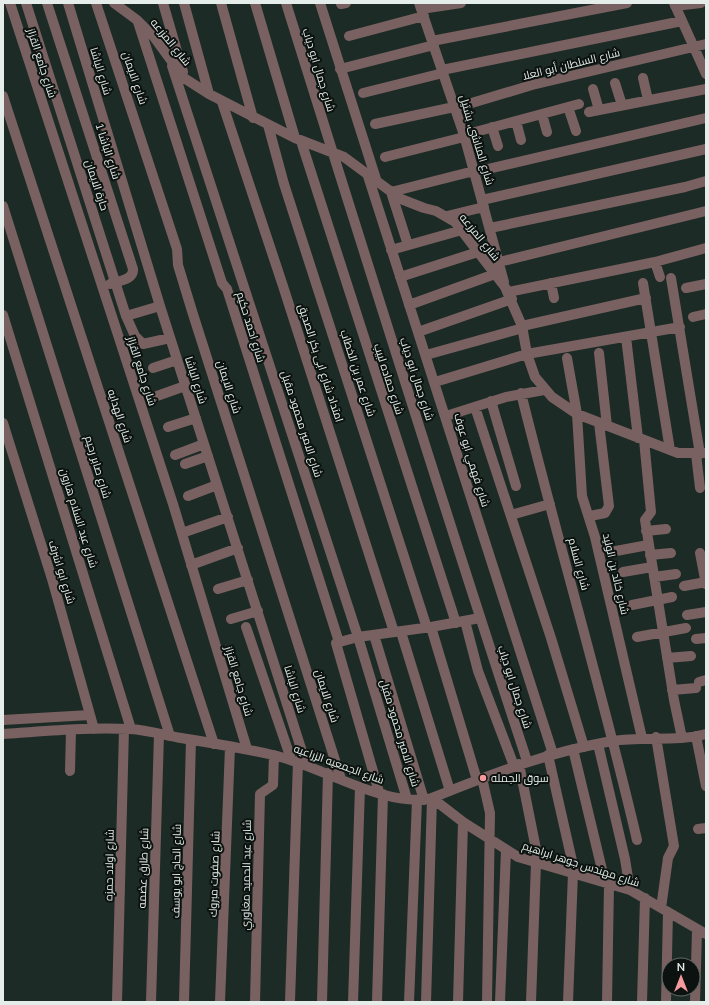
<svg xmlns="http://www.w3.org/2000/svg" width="709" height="1005" viewBox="0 0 709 1005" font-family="Mulish,Cairo,sans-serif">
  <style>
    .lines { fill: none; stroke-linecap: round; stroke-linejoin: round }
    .minor { stroke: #796161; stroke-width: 10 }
    .poi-dot { fill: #f59b9d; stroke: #0c120f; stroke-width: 1.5 }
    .labels { text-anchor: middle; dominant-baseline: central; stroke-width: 4; stroke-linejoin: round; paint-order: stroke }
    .street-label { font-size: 11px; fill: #e4ede9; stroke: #0c120f }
    .poi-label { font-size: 11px; fill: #e4ede9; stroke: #0c120f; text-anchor: start }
  </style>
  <rect width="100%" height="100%" fill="#1d2b26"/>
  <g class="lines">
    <path class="minor" d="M10,3L173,504L247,749
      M26,3L126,316L135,336L143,344L170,338
      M47,3L133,269C134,280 118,281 110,284
      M68,3L160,306L306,764
      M96,3L177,249L178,265L192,311L341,779
      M114,3L137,20L154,37L184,78L209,94L295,138L344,157L401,199L424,208L436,211L455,222L505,287L522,326L527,354L535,377L552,397L577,414L678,453H706
      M163,3L183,72
      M184,3L209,94
      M221,3L253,118
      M255,3L295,138
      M286,3C365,256 444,509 527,761
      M320,3L376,179
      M419,3L464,135L504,282
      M674,3L706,74
      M341,4L346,3
      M675,6L701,3
      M421,9L461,3
      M138,22L222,283L227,289L339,642
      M349,36L424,16
      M432,41L627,3
      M172,66L358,637L407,799
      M340,69L434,45
      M442,70L682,21
      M643,78L648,100
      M615,83L622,105
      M593,89L599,110
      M363,93L443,73
      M3,96L214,744
      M222,102L283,286L394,632
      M568,107L576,131
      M455,108L532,85L706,44
      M589,112L706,89
      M542,114L547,132
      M516,121L521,140
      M375,124L454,107
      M268,125L284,184L427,628
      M492,127L498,146
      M464,135L579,104
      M301,141L456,623
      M385,157L464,137
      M475,172L706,118
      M367,173L553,754
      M482,200L706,149
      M3,206L170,736
      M447,216L484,207
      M490,228L685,187L706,181
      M408,245L391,192L474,171
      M391,250L462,230
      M499,262L706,211
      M655,262L660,277
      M400,277L478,252
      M671,278L700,454
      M551,283L554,298
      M643,283L670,450
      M686,288L706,284
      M508,292L655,262L706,248
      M409,305L495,274
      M3,315L131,729
      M126,316L160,306
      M693,317L706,314
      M522,326L646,298
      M418,332L512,299
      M626,337L638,438
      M599,353L607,426
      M426,355L523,328
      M567,358L577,414L582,496L595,537L642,738
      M153,368L177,360
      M435,382L527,354L680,327
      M521,393C558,543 602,690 637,840
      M157,396L185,386
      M491,401L516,486
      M475,407L551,638L584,747
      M446,416L506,397L544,390
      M3,423L52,579L94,729
      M168,427L196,418
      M644,440L651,512L645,520L674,700L682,738
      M696,454L700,488
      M175,455L204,444
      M185,464L208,456
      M188,496L217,485
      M511,515L550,504
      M590,516L605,513L609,506L599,423
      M646,531L666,529
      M182,533L228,517
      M616,551L648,545
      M700,553L706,584
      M650,555L671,553
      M191,565L238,548
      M623,572L652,567
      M654,577L676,574
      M684,586L706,582
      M218,589L248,580
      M632,605L672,597
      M687,615L706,612
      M231,619L258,611
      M465,621L478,671L514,766
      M246,627L291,759
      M431,627L477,780
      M401,632L450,791
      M374,635L424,800
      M637,637L686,628
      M696,639L706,638
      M667,658L691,656
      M699,682L706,680
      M672,690L696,688
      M3,720L90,715
      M3,734C45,731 88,727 130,729C147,730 164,735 181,738C212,743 243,748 273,755C320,765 385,809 432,798C491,774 549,752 612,741C642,736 677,742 706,734
      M696,736L706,786
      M656,737L674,846L668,858L661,908
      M598,744L625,859L630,890
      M573,749L605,882
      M548,755L575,874
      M519,764L539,864
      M70,771L71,730
      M482,778L490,813L487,1002
      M379,792L336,643L358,637L431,627L480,618
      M432,798L463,822L518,857L630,890L706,934
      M698,829L706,828
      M117,1002L124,729
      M151,1002L159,734
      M184,1002L191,740
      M220,1002L230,747
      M255,1002L260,794L273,785L274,755
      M290,1002L298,761
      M322,1002L328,773
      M353,1002L360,787
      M377,1002L383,794
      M409,1002L417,800
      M426,1002L432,798
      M458,1002L463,822
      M500,1002L506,850
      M531,1002L536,863
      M568,1002L573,873
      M607,1002L609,884
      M642,1002L645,898
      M666,1002L668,912
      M695,1002L697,930"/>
  </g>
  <circle class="poi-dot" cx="483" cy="778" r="4"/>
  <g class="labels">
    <g class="street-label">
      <text transform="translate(171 42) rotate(51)">شارع المزرعه</text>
      <text transform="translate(42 63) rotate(72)">شارع جامع القزاز</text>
      <text transform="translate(571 64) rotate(-14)">شارع السلطان أبو العلا</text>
      <text transform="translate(319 70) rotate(73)">شارع جمال ابو دياب</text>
      <text transform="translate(101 71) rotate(73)">شارع الباشا</text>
      <text transform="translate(135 78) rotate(71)">شارع الايمان</text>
      <text transform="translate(477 140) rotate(73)">شارع المناشى, بشتيل</text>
      <text transform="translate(108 151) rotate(72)">شارع الباشا 1</text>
      <text transform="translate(97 185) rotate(72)">حارة الايمان</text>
      <text transform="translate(480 237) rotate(51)">شارع المزرعه</text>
      <text transform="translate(251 327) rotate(73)">شارع احمد حكيم</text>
      <text transform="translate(321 363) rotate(72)">امتداد شارع ابى بكر الصديق</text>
      <text transform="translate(142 371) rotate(72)">شارع جامع القزاز</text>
      <text transform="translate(358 373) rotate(72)">شارع عمر بن الخطاب</text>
      <text transform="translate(389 379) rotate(72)">شارع حماده لبيب</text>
      <text transform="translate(417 379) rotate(72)">شارع جمال ابو دياب</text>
      <text transform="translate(196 380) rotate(72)">شارع الباشا</text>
      <text transform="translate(229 387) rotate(72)">شارع الايمان</text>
      <text transform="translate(120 416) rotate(72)">شارع الهدايه</text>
      <text transform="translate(302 424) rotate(72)">شارع الامير محمود مقبل</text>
      <text transform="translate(472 460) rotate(73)">شارع فهمي ابو عوف</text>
      <text transform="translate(98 467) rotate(73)">شارع صابر رحيم</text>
      <text transform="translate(79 518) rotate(73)">شارع عبد السلام هارون</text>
      <text transform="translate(579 564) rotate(75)">شارع السلام</text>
      <text transform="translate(62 572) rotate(73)">شارع ابو اشرف</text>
      <text transform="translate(616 574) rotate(77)">شارع خالد بن الوليد</text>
      <text transform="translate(239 681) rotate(73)">شارع جامع القزاز</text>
      <text transform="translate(515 687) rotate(72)">شارع جمال ابو دياب</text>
      <text transform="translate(295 689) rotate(73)">شارع الباشا</text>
      <text transform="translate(327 696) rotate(72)">شارع الايمان</text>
      <text transform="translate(400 733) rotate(73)">شارع الامير محمود مقبل</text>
      <text transform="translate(339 764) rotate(20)">شارع الجمعيه الزراعيه</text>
      <text transform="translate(581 864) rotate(18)">شارع مهندس جوهر ابراهيم</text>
      <text transform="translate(109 865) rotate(-89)">شارع اولاد حمزه</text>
      <text transform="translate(143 868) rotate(-88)">شارع طارق عضمه</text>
      <text transform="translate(176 871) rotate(-89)">شارع الحاج ابو يوسف</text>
      <text transform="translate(214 874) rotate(-88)">شارع صفوت مبروك</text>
      <text transform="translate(246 875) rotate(-89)">شارع عبد الحميد مغاوري</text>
    </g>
    <g class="poi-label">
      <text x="491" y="778">سوق الجمله</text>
    </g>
  </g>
  <rect width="709" height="1005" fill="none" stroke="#e4ede9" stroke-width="8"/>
  <g transform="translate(681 977)"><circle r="19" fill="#0c120f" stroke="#626a66"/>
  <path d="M0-3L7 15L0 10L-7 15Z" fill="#f59b9d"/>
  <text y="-6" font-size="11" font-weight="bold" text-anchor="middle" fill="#e4ede9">N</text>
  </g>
</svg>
